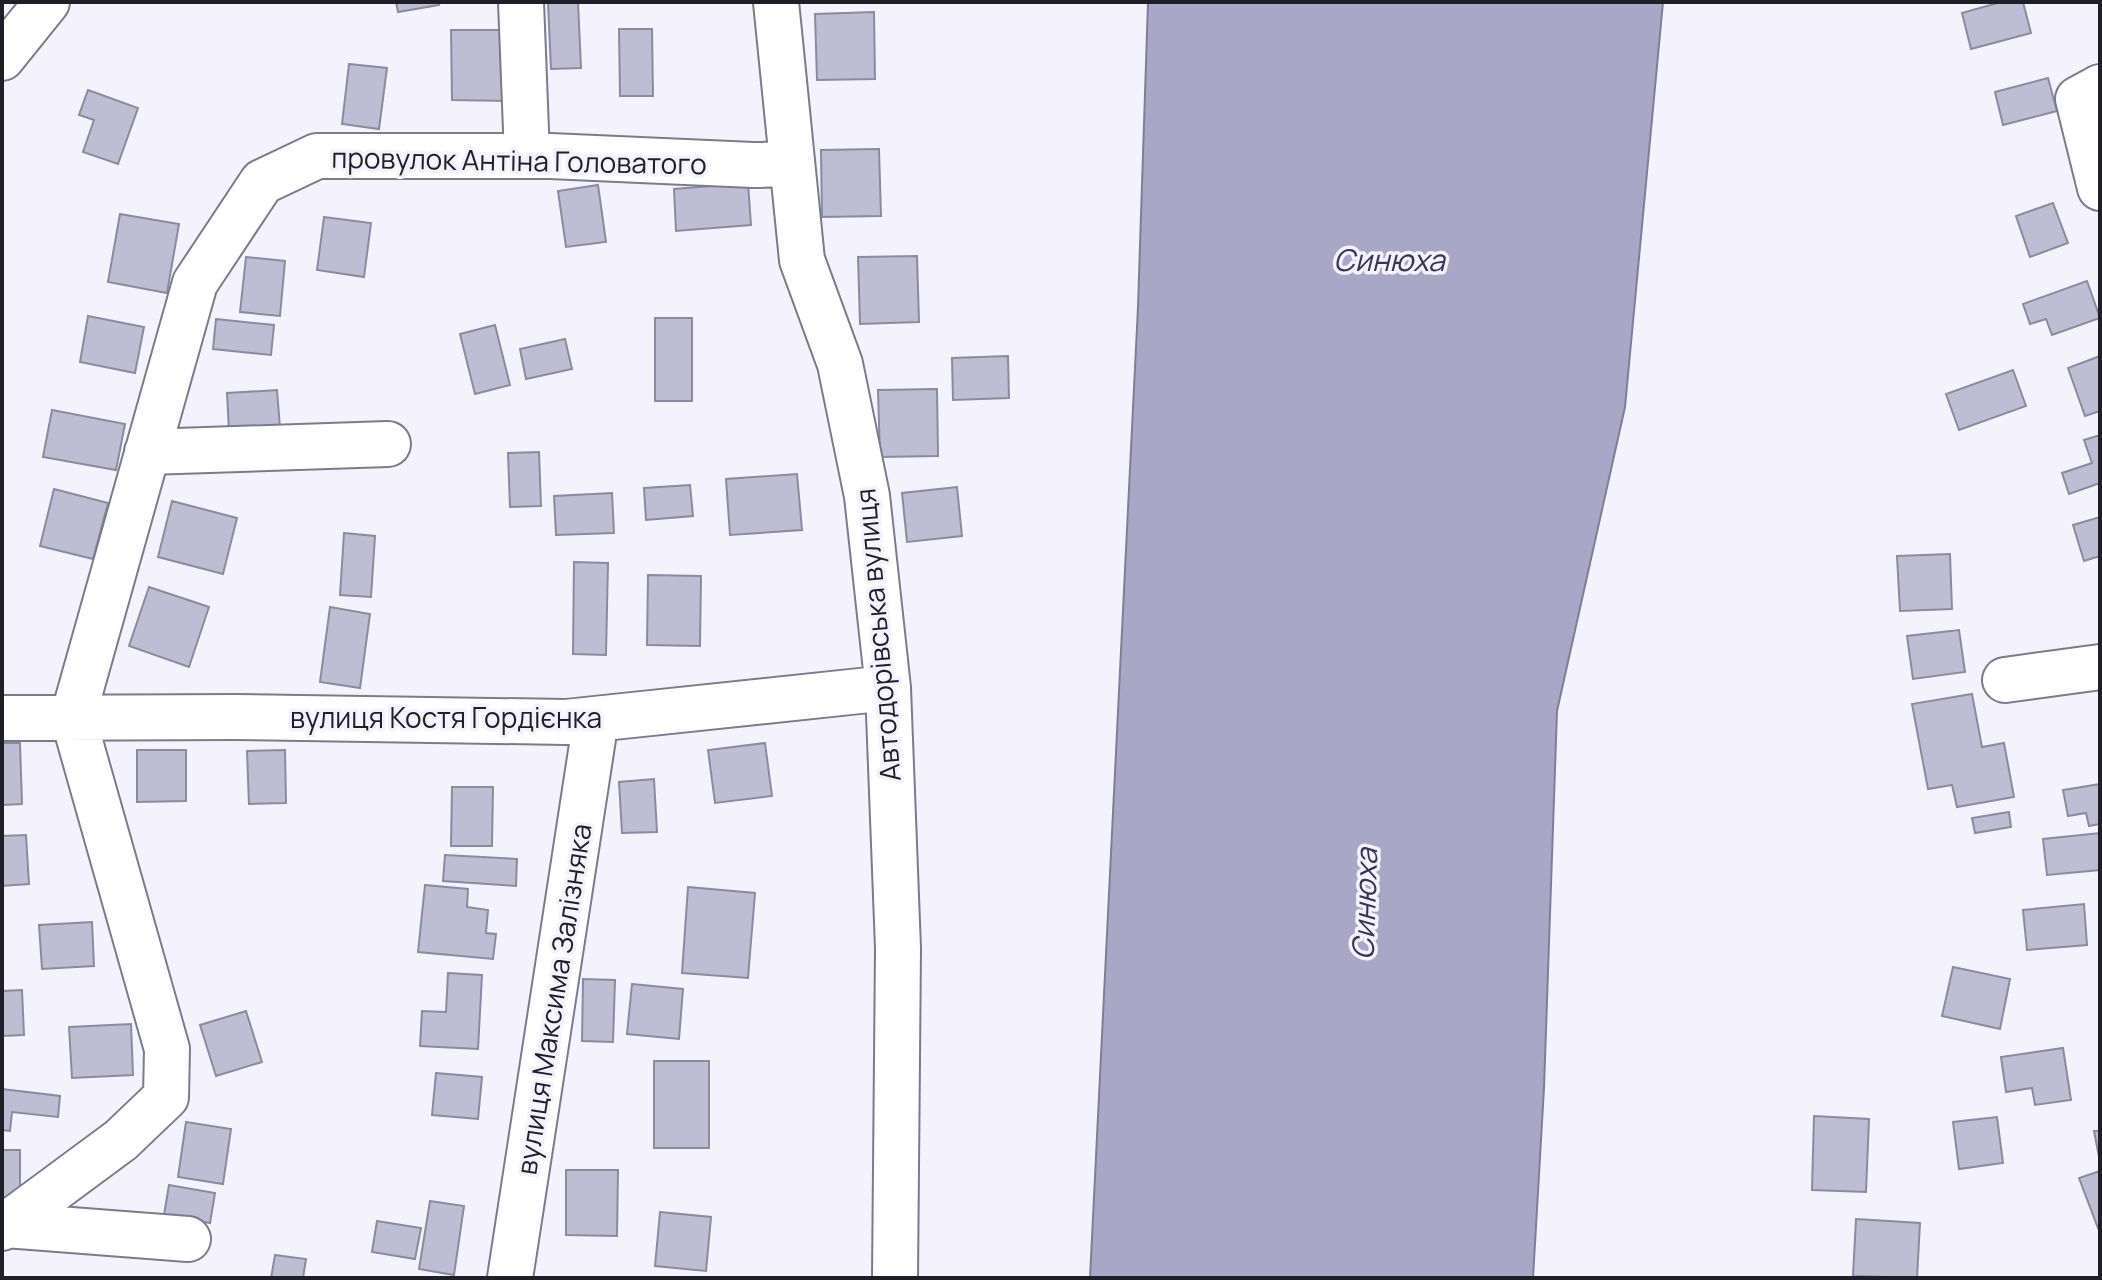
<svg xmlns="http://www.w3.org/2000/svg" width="2102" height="1280" viewBox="0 0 2102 1280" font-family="Manrope,sans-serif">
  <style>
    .water { fill: #a9a6c6; stroke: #807e97; stroke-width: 2 }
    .building { fill: #bfbdd4; stroke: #8b8a9f; stroke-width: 2 }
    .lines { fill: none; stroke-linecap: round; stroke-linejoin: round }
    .minor-casing { stroke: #7b7a8f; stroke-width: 48 }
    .minor { stroke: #fff; stroke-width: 44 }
    .labels { text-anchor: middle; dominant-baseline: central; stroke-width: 7; stroke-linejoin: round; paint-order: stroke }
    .street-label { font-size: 28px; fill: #201f28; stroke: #f4f3fd }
    .water-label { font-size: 30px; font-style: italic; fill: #38325d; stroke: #f4f3fd }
  </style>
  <rect width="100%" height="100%" fill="#f4f3fd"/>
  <path class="water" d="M1148,2H1663L1625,407L1557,711L1544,1088L1533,1278H1090L1138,307Z"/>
  <path class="building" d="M396,2H438L439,5L398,12Z
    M548,2H578L581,68L551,69Z
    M2001,2H2023L2031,33L1971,49L1962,13Z
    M874,12L875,79L817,80L815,14Z
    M619,29H652L653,96H620Z
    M451,30H509L508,101L452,100Z
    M349,64L387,68L379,129L342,124Z
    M2048,78L2057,111L2003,125L1995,92Z
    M88,90L138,108L118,164L83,152L94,120L79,115Z
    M879,149L881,216L822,217L821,150Z
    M748,183L751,225L676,231L674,189Z
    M598,185L606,242L566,247L558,191Z
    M2053,203L2068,243L2030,257L2016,216Z
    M120,214L179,224L167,293L108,282Z
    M324,217L371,223L364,277L317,270Z
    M917,256L919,322L860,324L858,257Z
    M246,257L285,261L280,316L240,312Z
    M2087,281L2100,318L2052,335L2046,319L2030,324L2023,304Z
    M88,316L144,327L135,373L80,362Z
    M655,318H692V401H655Z
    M216,319L274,325L271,355L213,349Z
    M495,325L510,385L475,394L460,334Z
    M565,339L572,369L526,379L520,349Z
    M1008,356L1009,398L953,400L952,358Z
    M2100,356V411L2085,416L2068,368Z
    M2013,370L2026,406L1959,430L1946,394Z
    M937,389L938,456L880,457L878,390Z
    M277,390L280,428L229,431L227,393Z
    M52,410L125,424L116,470L43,457Z
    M2100,435V483L2069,494L2062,473L2092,463L2084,440Z
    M539,452L541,506L510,507L508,453Z
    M797,474L802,530L730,535L726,479Z
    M690,485L693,516L646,520L644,488Z
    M957,487L962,536L907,542L902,493Z
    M54,489L108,503L93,559L40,546Z
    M612,493L614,533L556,535L554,496Z
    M172,501L237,518L223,574L158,557Z
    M2100,517V556L2084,561L2073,525Z
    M344,533L375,536L371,597L340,595Z
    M1950,554L1952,609L1900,611L1897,556Z
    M574,562L608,563L606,655L573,654Z
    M648,575L701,576L700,646L647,645Z
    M149,587L209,607L189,667L129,646Z
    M330,607L370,614L360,688L320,682Z
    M1959,630L1965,672L1913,679L1907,636Z
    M1972,694L1982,747L2004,743L2014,797L1957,807L1952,785L1928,789L1912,704Z
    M2,743H20L22,804L2,805Z
    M765,743L772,796L715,803L708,750Z
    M137,750H186V801L137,802Z
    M285,750L286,803L249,804L247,751Z
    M654,779L657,832L622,833L619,782Z
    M2100,784V824L2089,826L2086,813L2068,816L2063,790Z
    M452,787H493L492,846H451Z
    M2009,812L2011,827L1975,833L1972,818Z
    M2100,833V870L2047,875L2043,839Z
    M26,835L29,884L2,886V836Z
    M445,855L517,859L516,886L443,881Z
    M425,885L468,889L467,907L488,910L486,933L496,934L493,959L418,952Z
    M688,887L755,893L748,978L682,973Z
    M2084,904L2087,945L2027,950L2023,910Z
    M92,922L94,966L42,969L39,925Z
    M1953,967L2010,979L2000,1029L1942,1016Z
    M448,973L482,975L478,1049L420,1046L422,1011L446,1012Z
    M583,979L615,980L613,1042L582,1041Z
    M632,984L683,989L679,1039L627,1034Z
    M22,990L24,1035L2,1036V991Z
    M246,1011L262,1062L216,1076L200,1025Z
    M131,1024L133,1075L72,1078L69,1027Z
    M2063,1048L2071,1100L2035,1105L2032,1088L2006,1092L2001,1057Z
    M654,1061H709V1148H654Z
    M436,1073L482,1077L478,1119L432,1115Z
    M2,1089L60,1096L58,1117L12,1112L10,1131L2,1130Z
    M1814,1116L1869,1119L1866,1192L1812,1190Z
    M1997,1117L2003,1163L1959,1169L1953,1122Z
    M186,1122L231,1129L223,1184L178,1177Z
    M2094,1131H2100V1157H2099Z
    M2,1150H20V1203H2Z
    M566,1170H618L617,1236L566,1235Z
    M2100,1171V1227L2098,1228L2079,1178Z
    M169,1185L215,1193L210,1223L164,1215Z
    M430,1201L464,1206L454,1275L419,1269Z
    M660,1212L711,1217L706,1271L655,1266Z
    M1856,1219L1920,1223L1917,1278L1853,1276Z
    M377,1221L421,1228L415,1259L372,1252Z
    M275,1255L306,1259L303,1278H271Z"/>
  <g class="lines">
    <defs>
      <path id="minor" d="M521,2L527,156
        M776,2L802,260L840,364L867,496L888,688L898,948L895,1278
        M2,58L47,2
        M2100,87L2078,99L2100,188
        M147,452L388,444
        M2005,680L2100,667
        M2,718L236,717L566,722L888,688
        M6,1225L188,1239
        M2,1228L121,1140L166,1097L167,1049L73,717L195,283L262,182L317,156H550L753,165L791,164
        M510,1278L596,719"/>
    </defs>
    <use href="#minor" class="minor-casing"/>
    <use href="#minor" class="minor"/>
  </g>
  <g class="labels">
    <g class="street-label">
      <text transform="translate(519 160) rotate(1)">провулок Антіна Головатого</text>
      <text transform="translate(877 635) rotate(-95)">Автодорівська вулиця</text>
      <text x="446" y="717">вулиця Костя Гордієнка</text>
      <text transform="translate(553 999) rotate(-81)">вулиця Максима Залізняка</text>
    </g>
    <g class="water-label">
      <text x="1389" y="259">Синюха</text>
      <text transform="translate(1364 904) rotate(-88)">Синюха</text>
    </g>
  </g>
  <rect width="2102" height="1280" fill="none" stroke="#201f28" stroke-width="8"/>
</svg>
